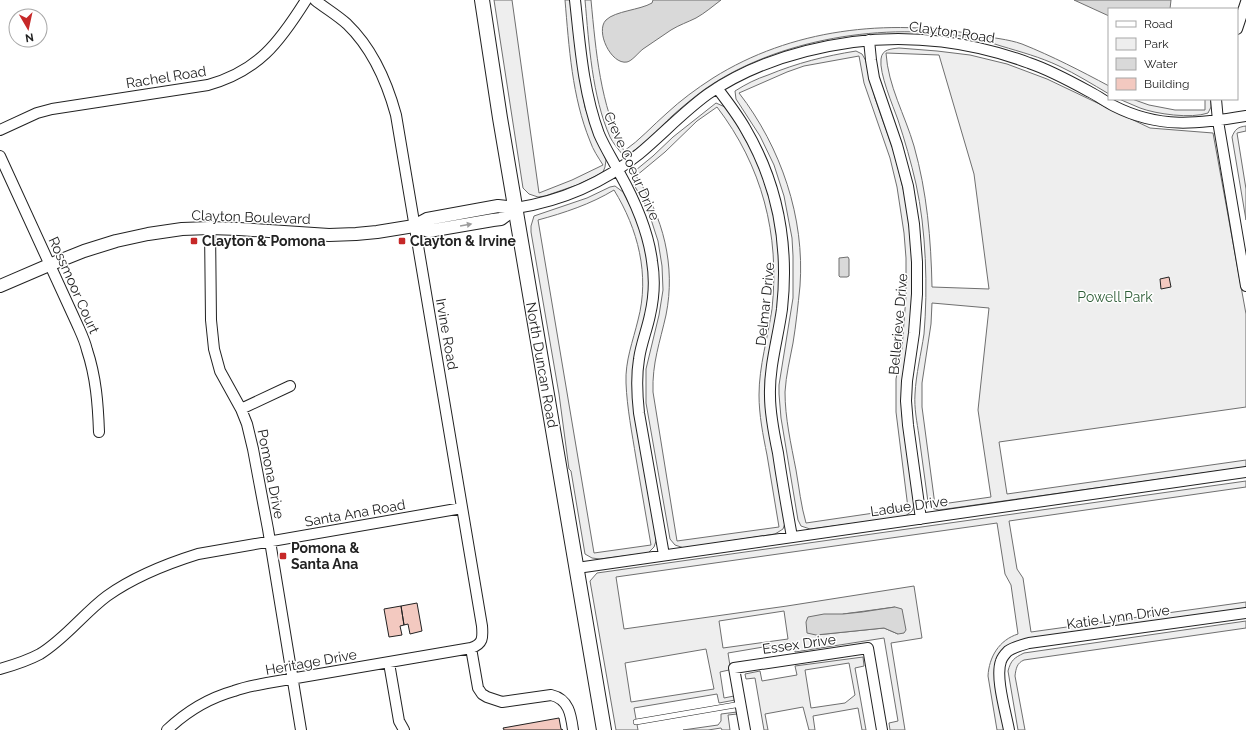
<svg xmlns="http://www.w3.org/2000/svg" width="1246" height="730" viewBox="0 0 1246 730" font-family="Raleway,sans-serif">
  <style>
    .green { fill: #eee; stroke: #6f6f6f; fill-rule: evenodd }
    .water { fill: #d9d9d9; stroke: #6f6f6f }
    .building { fill: #f3c9c0; stroke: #222 }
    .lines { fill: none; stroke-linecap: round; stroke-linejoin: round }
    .service-casing { stroke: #222; stroke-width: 6 }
    .minor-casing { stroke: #222; stroke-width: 12 }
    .tertiary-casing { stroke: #222; stroke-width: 14 }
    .secondary-casing { stroke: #222; stroke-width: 16 }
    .service { stroke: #fff; stroke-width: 5 }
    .minor { stroke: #fff; stroke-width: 10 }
    .tertiary { stroke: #fff; stroke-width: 12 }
    .secondary { stroke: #fff; stroke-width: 14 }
    .oneway { fill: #9c9c9c }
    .poi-dot { fill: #c62828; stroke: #fff; stroke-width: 1.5 }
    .labels { text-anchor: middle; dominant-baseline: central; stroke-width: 3; stroke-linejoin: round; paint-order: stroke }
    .street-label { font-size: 14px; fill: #222; stroke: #fff }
    .poi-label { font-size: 14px; font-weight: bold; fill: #222; stroke: #fff; text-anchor: start }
    .park-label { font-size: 14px; fill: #2f5e38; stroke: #fff }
  </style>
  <rect width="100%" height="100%" fill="#fff"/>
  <path class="green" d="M494,0H512L539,193L572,180L603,165C598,157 593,150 590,141C572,97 569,47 565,0H571L577,60L585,107L593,129L606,160L605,167L603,172L594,177L577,185L545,196L538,197L529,194L523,188Z
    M585,0H591C596,52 600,104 624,151C640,140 652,126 667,113C681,100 696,89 713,78C791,29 887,18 978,35C992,38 1008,39 1022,44C1052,56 1081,71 1109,86V94C1092,84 1076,74 1059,66C1040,57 1021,52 1001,46C992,43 982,40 972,38C886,21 777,39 705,89C694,97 682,107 672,116C659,128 640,152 623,155C618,149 613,143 610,137C592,96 589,44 585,0Z
    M899,48L937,51L970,55L1007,64L1047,79L1150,128L1213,133L1246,314V407L999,442L1007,494L1246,460V467L939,510L931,508L928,502C925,480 922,458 919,436C917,422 914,408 915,394C916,374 921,354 924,334C928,288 926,229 916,184C911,162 905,141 898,120C893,106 879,73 881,59C882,49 891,49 899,48ZM886,53L939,55L974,174L989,289L932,287C931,239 927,192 914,146C905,115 888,86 886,53ZM932,303L989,308L978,410L991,497L935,505L922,407V383L931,324Z
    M856,51L862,54L866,61L875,98L895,155L906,201L911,240L913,280L911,314L902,396V415L915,504L912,511L904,517L810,529L801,526L798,520L781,418L779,394V385L793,298V256L792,238L784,196L774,165L760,136L736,99L735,91C746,84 756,79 768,75C797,63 825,56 856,51ZM859,56L864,83L890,158L897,187L904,233L906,258V296L902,348L896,379V412L908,508L806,523C801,506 799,487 796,470C791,444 785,418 785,392C786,375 790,359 793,343C796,325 798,305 800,286C805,218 781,147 739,93L787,72L804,66Z
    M1119,99H1132L1149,105L1175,110H1205V99H1211V107L1208,113C1191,119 1156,114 1140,108C1133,105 1126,102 1119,99Z
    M716,103L725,107L735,121L754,155L771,198L779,246V302L766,382L785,523L783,529L775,534L684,548L675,545L670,539L646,403V369L659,315L663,290L662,266L658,241L647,207L634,185L632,175L636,170L653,156L673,137ZM717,107C762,166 780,234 772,309C768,337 759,366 759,395C759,415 763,435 767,455C771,479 775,503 779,527L677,541L653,392C652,363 660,342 666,315C676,266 663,216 636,176L665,152L697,121Z
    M1246,126V131L1237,133L1246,189V220L1232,137C1235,129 1238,127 1246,126Z
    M615,186L623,192L640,225L648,259L650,297L635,359L656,541L654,547L648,553L600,559L592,558L585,554L571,471L569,469L559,394L531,232V226L534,216L587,198L610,187ZM614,190C638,229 650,275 638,320C633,341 625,361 626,383C627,408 632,433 636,458C641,487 646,516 651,545L594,553L538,220C564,213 591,204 614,190Z
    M1246,481V487L1009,521L1017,569L1023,578L1031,632L1246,602V608L1002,652L1005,730H997L988,676C989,657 999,640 1018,634L1011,585L1005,574L997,523L616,577L624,629L787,606L914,586L922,638L891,643L905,730H890L889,723L898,721L884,638L795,652L793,642L728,653L730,666L729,670L720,672L724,698L734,696L735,700L719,703L717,694L634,708L638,730H616L590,581L597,573ZM895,607L898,634L884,628L816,635L843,614ZM784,611L788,639L723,648L719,621ZM706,649L714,689L631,702L625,663Z
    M1246,621V628L1024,660C1017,663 1016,668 1015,676L1025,730H1018L1008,671C1011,660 1014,658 1024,653Z
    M863,657L864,666L855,668L866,730H862L858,708L813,716L815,730H809L803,707L765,714L768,730H764L755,678L746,679L745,674L760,671L762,681L797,675L795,666ZM849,663L855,695L845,703L811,708L805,670Z
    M737,712V714L728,715L730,730H722L721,728L708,730H683L718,725L721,721V714Z"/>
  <path class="water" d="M653,0H721C713,6 705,13 696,18C688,22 679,25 671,30C662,36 652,43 643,49C638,53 632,61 627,62C611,65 595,31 606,20C615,11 640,10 652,3Z
    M1074,0H1171L1170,9H1109V16Z
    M848,257L849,259V276L847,277H840L839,276V258Z
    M895,607L902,609L906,630L904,633L898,634L884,628L816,635L807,633L806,622L808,617L824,614H843L862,612Z"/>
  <path class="building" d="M1169,277L1171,287L1161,289L1160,279Z
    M417,603L422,631L410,634L408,624L404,625L401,606Z
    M401,606L404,625L400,626L402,635L389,637L384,609Z
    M559,718L561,729L563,730H504L503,728Z"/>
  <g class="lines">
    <defs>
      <path id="service" d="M636,722L741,704"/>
      <path id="minor" d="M575,0C580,45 583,91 599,134C605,148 613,160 620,174C635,201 648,230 652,261C655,279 654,298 650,315C647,330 641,344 639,359C636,377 637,395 639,413L664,555
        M1237,29L1246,2
        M869,40L871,60L874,78L897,145L908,186L914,224L917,262V294L914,333L907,381L906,401L908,425L921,519
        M717,88C727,101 737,114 745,128C778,184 789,245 782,309C778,338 769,367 770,396C770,415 774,434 778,453C782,481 787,509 792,537
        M1216,99L1218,121L1246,286
        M0,130L37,113L52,109L208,85C258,71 279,43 306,0
        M0,156L77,324C81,333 85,341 87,350C96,377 98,404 99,432
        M516,208C561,201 603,183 639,154C662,135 683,112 708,94C750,65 802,49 853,42C911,34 973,42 1029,63C1050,70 1070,81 1090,92C1098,96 1106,102 1114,106C1159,129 1198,124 1246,116
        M210,228L211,320L214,349L220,371L241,409L247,424L253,449L268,529L301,730
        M241,409L290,386
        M577,568L1246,472
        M471,648L478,688L482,694L487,697L502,702L551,695C569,699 571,715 573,730
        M389,663L399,721L404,730
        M0,669C14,665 27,661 40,654C65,639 84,613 107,596C135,576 166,564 198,554L462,508
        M167,730C186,712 209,698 234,691C245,687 256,685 267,683L471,648C483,644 483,638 482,626L396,115C387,82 373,49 347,24C337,15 325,8 315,0
        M745,730L734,668L868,648L882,730
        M1009,730C1006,713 995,677 1001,661C1002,658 1005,654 1008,651C1014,647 1022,645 1029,643L1246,613"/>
      <path id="tertiary" d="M414,226L429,231L493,220L501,219L516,208
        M0,286L49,265L84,251L116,241L148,234L182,229L210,228L239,229L329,235L356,234L377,232L414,226L427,219L498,206L516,208"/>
      <path id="secondary" d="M482,0L500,118L604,730"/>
    </defs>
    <use href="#service" class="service-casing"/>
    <use href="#minor" class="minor-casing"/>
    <use href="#tertiary" class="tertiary-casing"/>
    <use href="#secondary" class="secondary-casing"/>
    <use href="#service" class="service"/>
    <use href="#minor" class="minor"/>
    <use href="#tertiary" class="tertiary"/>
    <use href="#secondary" class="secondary"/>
  </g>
  <defs><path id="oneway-solid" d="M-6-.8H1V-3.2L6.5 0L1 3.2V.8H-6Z"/></defs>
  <use class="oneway" href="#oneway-solid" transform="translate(466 225) rotate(-10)"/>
  <g class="poi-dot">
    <rect x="190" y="237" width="8" height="8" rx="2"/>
    <rect x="398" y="237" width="8" height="8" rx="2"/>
    <rect x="279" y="552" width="8" height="8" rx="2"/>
  </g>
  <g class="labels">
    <g class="street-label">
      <text transform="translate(952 32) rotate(8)">Clayton Road</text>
      <text transform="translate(166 77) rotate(-9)">Rachel Road</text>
      <text transform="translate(632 166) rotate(66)">Creve Coeur Drive</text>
      <text transform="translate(251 217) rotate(2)">Clayton Boulevard</text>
      <text transform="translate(74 285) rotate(66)">Rossmoor Court</text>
      <text transform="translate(765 304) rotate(-84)">Delmar Drive</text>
      <text transform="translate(898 324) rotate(-85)">Bellerieve Drive</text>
      <text transform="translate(447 334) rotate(80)">Irvine Road</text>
      <text transform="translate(542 365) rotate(80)">North Duncan Road</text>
      <text transform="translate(271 474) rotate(79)">Pomona Drive</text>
      <text transform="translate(909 506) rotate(-8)">Ladue Drive</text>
      <text transform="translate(355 513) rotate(-10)">Santa Ana Road</text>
      <text transform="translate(1118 617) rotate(-8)">Katie Lynn Drive</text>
      <text transform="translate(799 644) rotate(-8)">Essex Drive</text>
      <text transform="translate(311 662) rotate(-10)">Heritage Drive</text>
    </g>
    <g class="poi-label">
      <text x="202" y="241">Clayton &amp; Pomona</text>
      <text x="410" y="241">Clayton &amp; Irvine</text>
      <text x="291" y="548">Pomona &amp;<tspan x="291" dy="16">Santa Ana</tspan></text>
    </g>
    <g class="park-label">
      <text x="1115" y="297">Powell Park</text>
    </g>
  </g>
  <rect x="1108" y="8" width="130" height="92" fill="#ffffff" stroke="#a7a7a7"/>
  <rect x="1116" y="21" width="20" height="6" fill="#ffffff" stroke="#a7a7a7"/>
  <text x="1144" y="28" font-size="12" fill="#222222">Road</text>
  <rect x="1116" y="38" width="20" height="12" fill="#eeeeee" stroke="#a7a7a7"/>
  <text x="1144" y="48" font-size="12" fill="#222222">Park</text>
  <rect x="1116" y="58" width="20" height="12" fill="#d9d9d9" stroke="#a7a7a7"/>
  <text x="1144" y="68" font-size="12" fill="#222222">Water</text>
  <rect x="1116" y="78" width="20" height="12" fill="#f3c9c0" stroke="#a7a7a7"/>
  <text x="1144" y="88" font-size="12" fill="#222222">Building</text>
  <g transform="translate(28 28) rotate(171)"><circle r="19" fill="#ffffff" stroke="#a7a7a7"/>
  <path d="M0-3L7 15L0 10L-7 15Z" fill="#c62828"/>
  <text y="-6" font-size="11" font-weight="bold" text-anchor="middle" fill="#222222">N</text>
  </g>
</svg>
